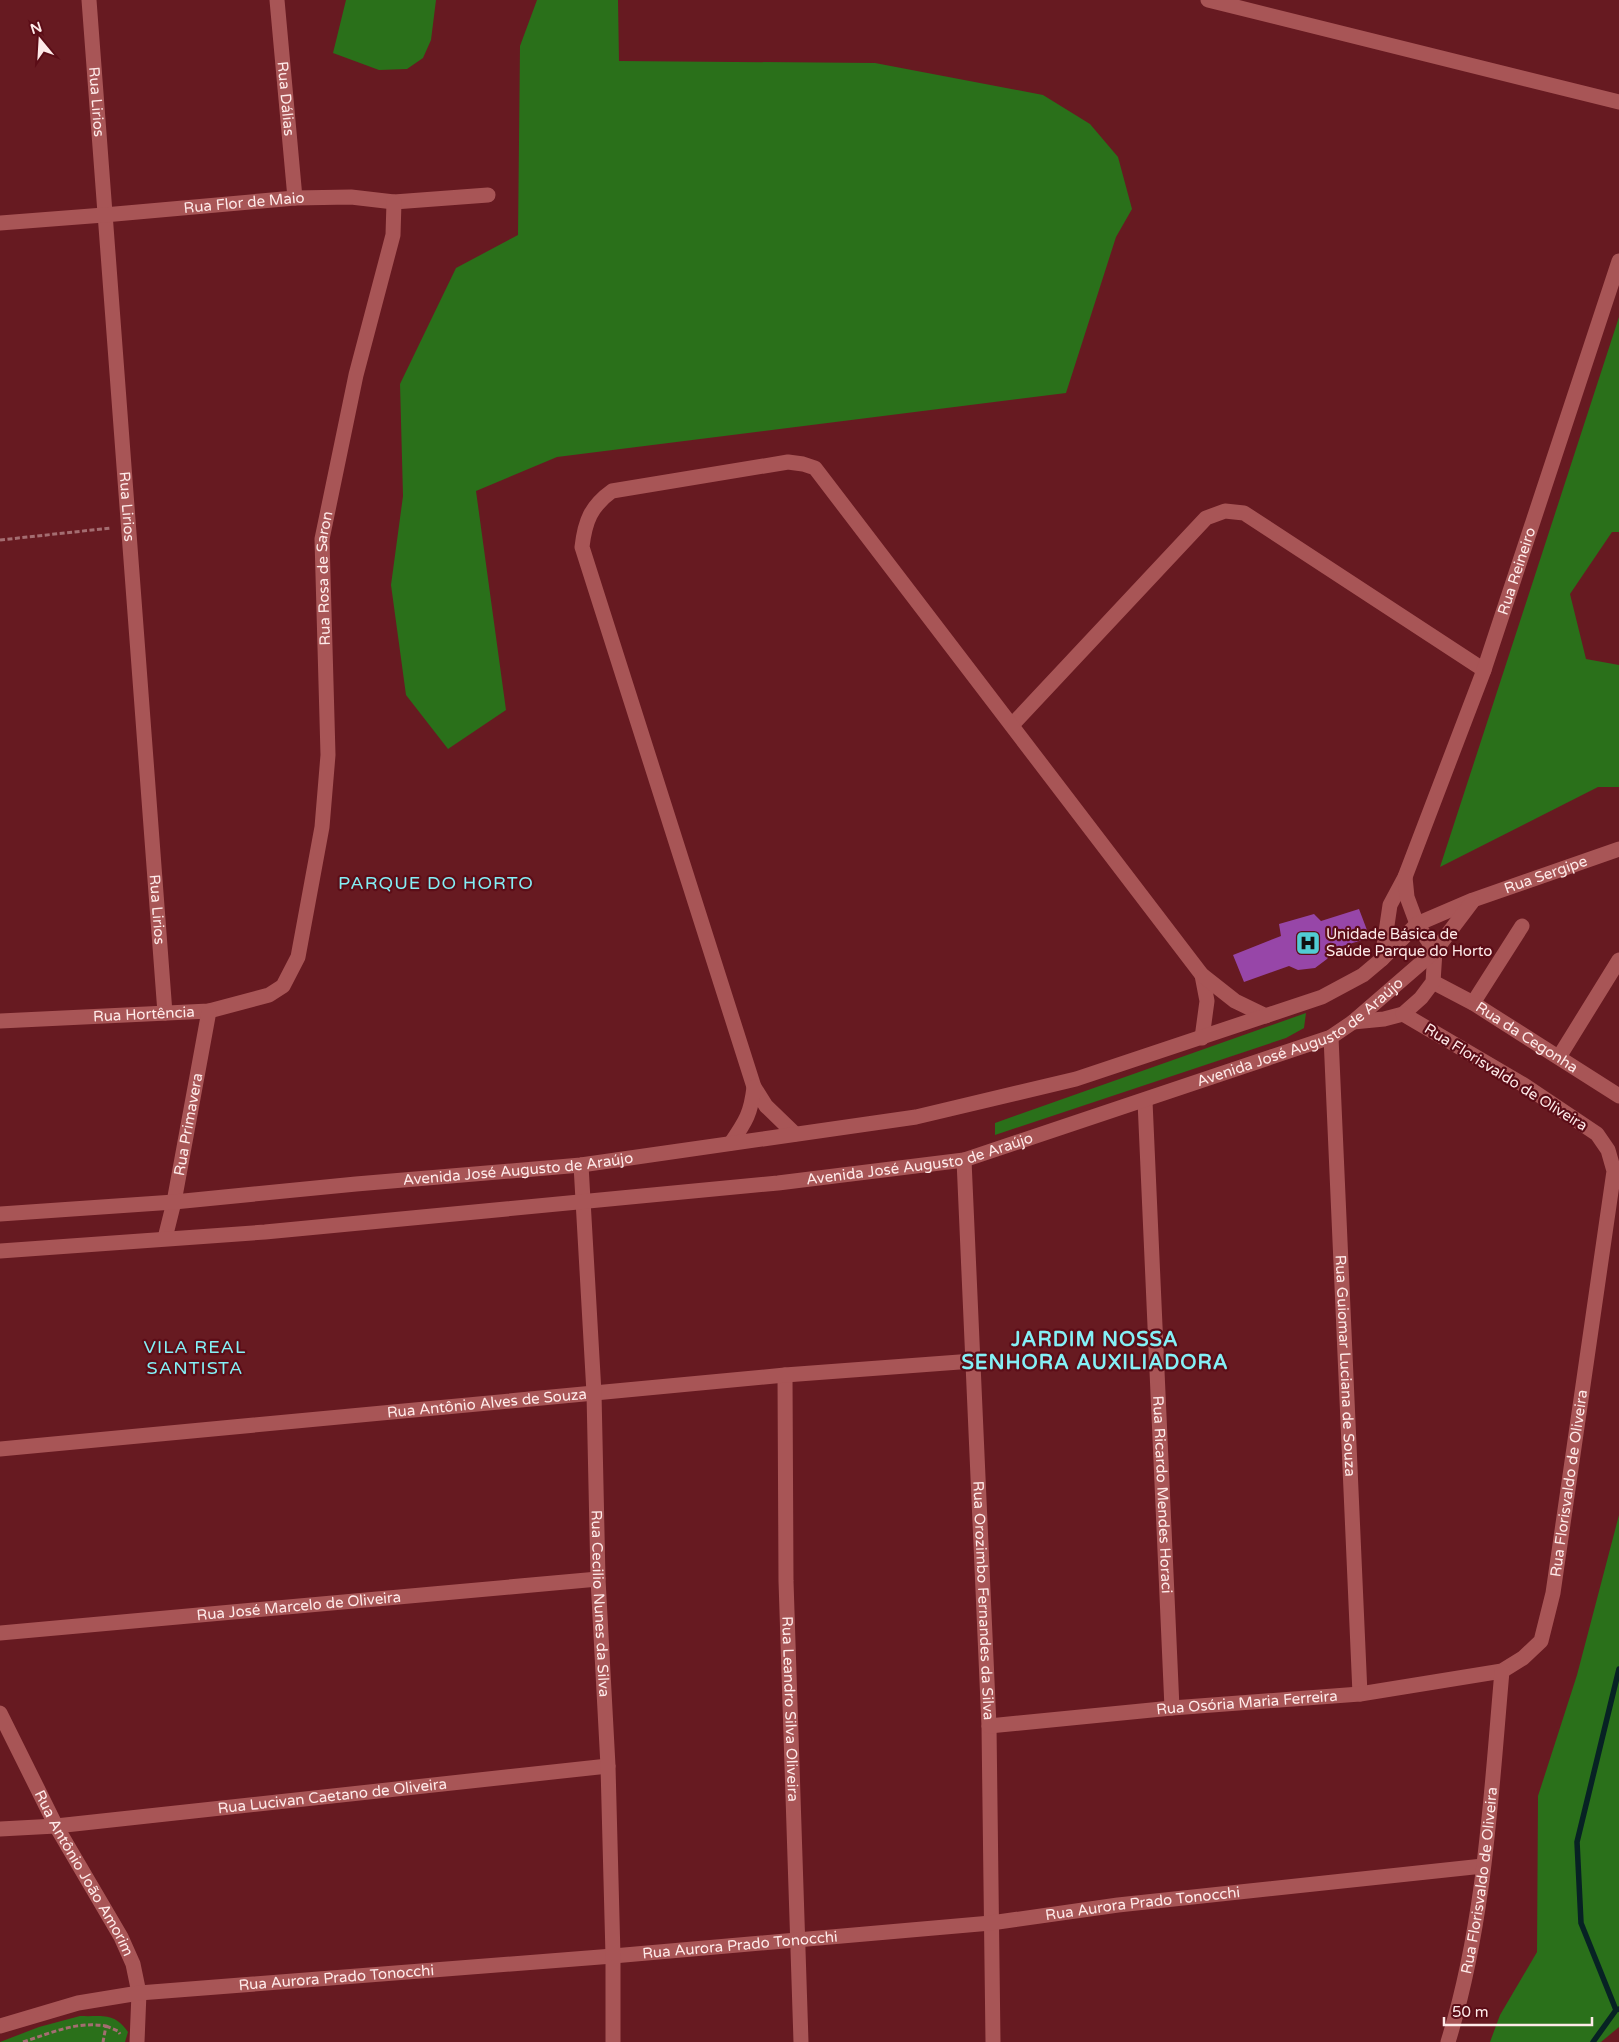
<svg xmlns="http://www.w3.org/2000/svg" width="1619" height="2042" viewBox="0 0 1619 2042" font-family="'Varela Round',sans-serif">
  <style>
    .green { fill: #2a701a }
    .lines { fill: none; stroke-linecap: round; stroke-linejoin: round }
    .stream { stroke: #072224; stroke-width: 5.5 }
    .building { fill: #9746a8 }
    .path { stroke: #a46d71; stroke-width: 3; stroke-dasharray: 5 2.5; stroke-linecap: butt }
    .street { stroke: #a85556; stroke-width: 15 }
    .secondary { stroke: #a85556; stroke-width: 15 }
    .labels { text-anchor: middle; dominant-baseline: central; stroke-width: 4.5; stroke-linejoin: round; paint-order: stroke }
    .street-label { font-size: 15px; fill: #feeae9; stroke: #5b0d17 }
    .poi-label { font-size: 15px; fill: #feeae9; stroke: #5b0d17; text-anchor: start }
    .quarter-label { font-size: 18px; letter-spacing: 1px; fill: #84f0f6; stroke: #5b0d17 }
    .district-label { font-size: 20px; font-weight: bold; letter-spacing: 1px; fill: #84f0f6; stroke: #5b0d17 }
  </style>
  <rect width="100%" height="100%" fill="#671a21"/>
  <path class="green" d="M346,0H436L431,40L423,58L407,69L379,70L333,53Z
    M537,0H618L619,61L875,63L1043,95L1090,124L1118,157L1132,209L1116,237L1066,393L557,457L476,491L506,710L448,749L406,695L391,585L403,496L400,384L456,268L518,235L520,46Z
    M1619,317V532H1612L1570,594L1586,659L1619,665V787H1598L1440,867Z
    M1306,1013L1304,1028L1286,1038L995,1135V1123Z
    M1619,1515V2027L1601,2042H1490L1500,2015L1537,1952L1538,1796L1577,1675Z
    M80,2016C103,2017 114,2012 128,2032L125,2042H0L39,2027Z"/>
  <g class="lines">
    <path class="stream" d="M1616,2010L1581,1923L1577,1842L1619,1669
      M1593,2042L1616,2010L1619,2009"/>
  </g>
  <path class="building" d="M1359,909L1370,938L1335,948L1327,959L1315,968L1298,970L1289,966L1244,982L1233,955L1281,936L1279,924L1314,914L1321,921Z"/>
  <g class="lines">
    <path class="path" d="M0,540L111,528
      M106,2026L118,2031L120,2034
      M23,2042C51,2033 76,2021 106,2026L103,2042"/>
    <g class="street">
      <path id="s1" d="M89,0L165,1013"/>
      <path id="s2" d="M277,0L295,198"/>
      <path d="M1208,0L1619,102"/>
      <path id="s3" d="M0,223L104,215L295,198L351,197L394,202L488,195"/>
      <path d="M1012,725L1206,518L1225,511L1244,513L1484,670"/>
      <path id="s4" d="M1382,959L1390,905L1405,877L1484,670L1619,261"/>
      <path d="M1202,975L1207,1001L1202,1038"/>
      <path id="s5" d="M1433,982L1473,1003L1619,1096"/>
      <path d="M1473,1003L1522,926"/>
      <path id="s6" d="M0,1021L209,1011L269,995L283,986L298,957L322,827L328,755L322,539L356,375L393,235L394,202"/>
      <path d="M1353,1022L1384,1019L1403,1014L1421,998L1433,982L1435,951L1417,924L1407,897L1405,877"/>
      <path id="s7" d="M1331,1037L1360,1694"/>
      <path d="M1559,1057L1619,960"/>
      <path id="s8" d="M1145,1101L1172,1708"/>
      <path d="M795,1134L766,1106L754,1087L582,547C585,521 591,506 612,491L788,462L803,464L815,468L1202,975L1235,1001L1266,1016"/>
      <path d="M731,1143C746,1121 751,1113 754,1087"/>
      <path id="s9" d="M964,1160L989,1726L993,2042"/>
      <path id="s10" d="M165,1238L174,1202L209,1011"/>
      <path id="s11" d="M785,1375L786,1581L801,2042"/>
      <path id="s12" d="M0,1449L785,1375L973,1361"/>
      <path id="s13" d="M0,1633L598,1579"/>
      <path id="s14" d="M0,1713L56,1826L121,1937L133,1964L139,1993L137,2042"/>
      <path id="s15" d="M989,1726L1172,1708L1360,1694L1502,1671L1523,1658L1541,1641L1553,1593L1614,1171L1608,1150L1597,1134L1524,1085L1403,1014"/>
      <path id="s16" d="M0,1829L56,1826L608,1766"/>
      <path id="s17" d="M0,2026L78,2003L139,1993L613,1956L991,1923L1118,1905L1483,1866"/>
      <path id="s18" d="M1448,2042C1485,1923 1491,1795 1502,1671"/>
    </g>
    <g class="secondary">
      <path id="s19" d="M581,1165L594,1393L598,1579L608,1766L613,1956V2042"/>
      <path id="s20" d="M0,1214L174,1202L356,1184L581,1165L916,1117L1076,1079L1322,997L1363,975L1382,959L1417,924L1473,900L1619,849"/>
      <path id="s21" d="M0,1251L265,1232L778,1183L964,1160L1331,1037L1353,1022L1435,951L1472,902"/>
    </g>
  </g>
  <defs>
    <symbol id="hospital-square" viewBox="-11 -11 22 22"><rect x="-9" y="-9" width="18" height="18" rx="4" fill="#51ccd3" stroke="#5b0d17"/><path d="M-5-5h3v3.5h4V-5h3V5h-3V1.5h-4V5h-3Z" fill="#111"/></symbol>
  </defs>
  <g fill-rule="evenodd">
    <use href="#hospital-square" x="1294" y="929" width="28" height="28"/>
  </g>
  <g class="labels">
    <g class="street-label">
      <text stroke="none"><textPath href="#s2" startOffset="99">Rua Dálias</textPath></text>
      <text stroke="none"><textPath href="#s1" startOffset="102">Rua Lirios</textPath></text>
      <text stroke="none"><textPath href="#s3" startOffset="245">Rua Flor de Maio</textPath></text>
      <text stroke="none"><textPath href="#s1" startOffset="508">Rua Lirios</textPath></text>
      <text stroke="none"><textPath href="#s4" startOffset="412">Rua Reineiro</textPath></text>
      <text stroke="none"><textPath href="#s6" startOffset="702">Rua Rosa de Saron</textPath></text>
      <text stroke="none"><textPath href="#s20" startOffset="1604">Rua Sergipe</textPath></text>
      <text stroke="none"><textPath href="#s1" startOffset="912">Rua Lirios</textPath></text>
      <text stroke="none"><textPath href="#s6" startOffset="144">Rua Hortência</textPath></text>
      <text stroke="none"><textPath href="#s21" startOffset="1330">Avenida José Augusto de Araújo</textPath></text>
      <text stroke="none"><textPath href="#s5" startOffset="109">Rua da Cegonha</textPath></text>
      <text transform="translate(1506 1077) rotate(32)">Rua Florisvaldo de Oliveira</text>
      <text stroke="none"><textPath href="#s10" startOffset="116">Rua Primavera</textPath></text>
      <text stroke="none"><textPath href="#s21" startOffset="925">Avenida José Augusto de Araújo</textPath></text>
      <text stroke="none"><textPath href="#s20" startOffset="520">Avenida José Augusto de Araújo</textPath></text>
      <text stroke="none"><textPath href="#s7" startOffset="329">Rua Guiomar Luciana de Souza</textPath></text>
      <text stroke="none"><textPath href="#s12" startOffset="489">Rua Antônio Alves de Souza</textPath></text>
      <text stroke="none"><textPath href="#s15" startOffset="726">Rua Florisvaldo de Oliveira</textPath></text>
      <text stroke="none"><textPath href="#s8" startOffset="394">Rua Ricardo Mendes Horaci</textPath></text>
      <text stroke="none"><textPath href="#s9" startOffset="441">Rua Orozimbo Fernandes da Silva</textPath></text>
      <text stroke="none"><textPath href="#s19" startOffset="439">Rua Cecilio Nunes da Silva</textPath></text>
      <text stroke="none"><textPath href="#s13" startOffset="300">Rua José Marcelo de Oliveira</textPath></text>
      <text stroke="none"><textPath href="#s15" startOffset="259">Rua Osória Maria Ferreira</textPath></text>
      <text stroke="none"><textPath href="#s11" startOffset="334">Rua Leandro Silva Oliveira</textPath></text>
      <text stroke="none"><textPath href="#s16" startOffset="334">Rua Lucivan Caetano de Oliveira</textPath></text>
      <text stroke="none"><textPath href="#s14" startOffset="181">Rua Antônio João Amorim</textPath></text>
      <text stroke="none"><textPath href="#s18" startOffset="165">Rua Florisvaldo de Oliveira</textPath></text>
      <text stroke="none"><textPath href="#s17" startOffset="1151">Rua Aurora Prado Tonocchi</textPath></text>
      <text stroke="none"><textPath href="#s17" startOffset="746">Rua Aurora Prado Tonocchi</textPath></text>
      <text stroke="none"><textPath href="#s17" startOffset="341">Rua Aurora Prado Tonocchi</textPath></text>
    </g>
    <g class="poi-label">
      <text x="1326" y="934">Unidade Básica de<tspan x="1326" dy="17">Saúde Parque do Horto</tspan></text>
    </g>
    <g class="quarter-label">
      <text x="436" y="883">PARQUE DO HORTO</text>
      <text x="195" y="1347">VILA REAL<tspan x="195" dy="21">SANTISTA</tspan></text>
    </g>
    <g class="district-label">
      <text x="1095" y="1340">JARDIM NOSSA<tspan x="1095" dy="23">SENHORA AUXILIADORA</tspan></text>
    </g>
  </g>
  <g transform="translate(40 40) rotate(342)" stroke="#5b0d17" stroke-width="4" paint-order="stroke">
  <path d="M0-4L9 19L0 12L-9 19Z" fill="#feeae9"/>
  <text y="-8" font-size="14" font-weight="bold" text-anchor="middle" fill="#feeae9">N</text>
  </g>
  <path d="M1444 2017v8h148v-8" fill="none" stroke="#feeae9" stroke-width="2.5"/>
  <text x="1452" y="2017" font-size="15" fill="#feeae9" stroke="#5b0d17" stroke-width="4" paint-order="stroke">50 m</text>
</svg>
